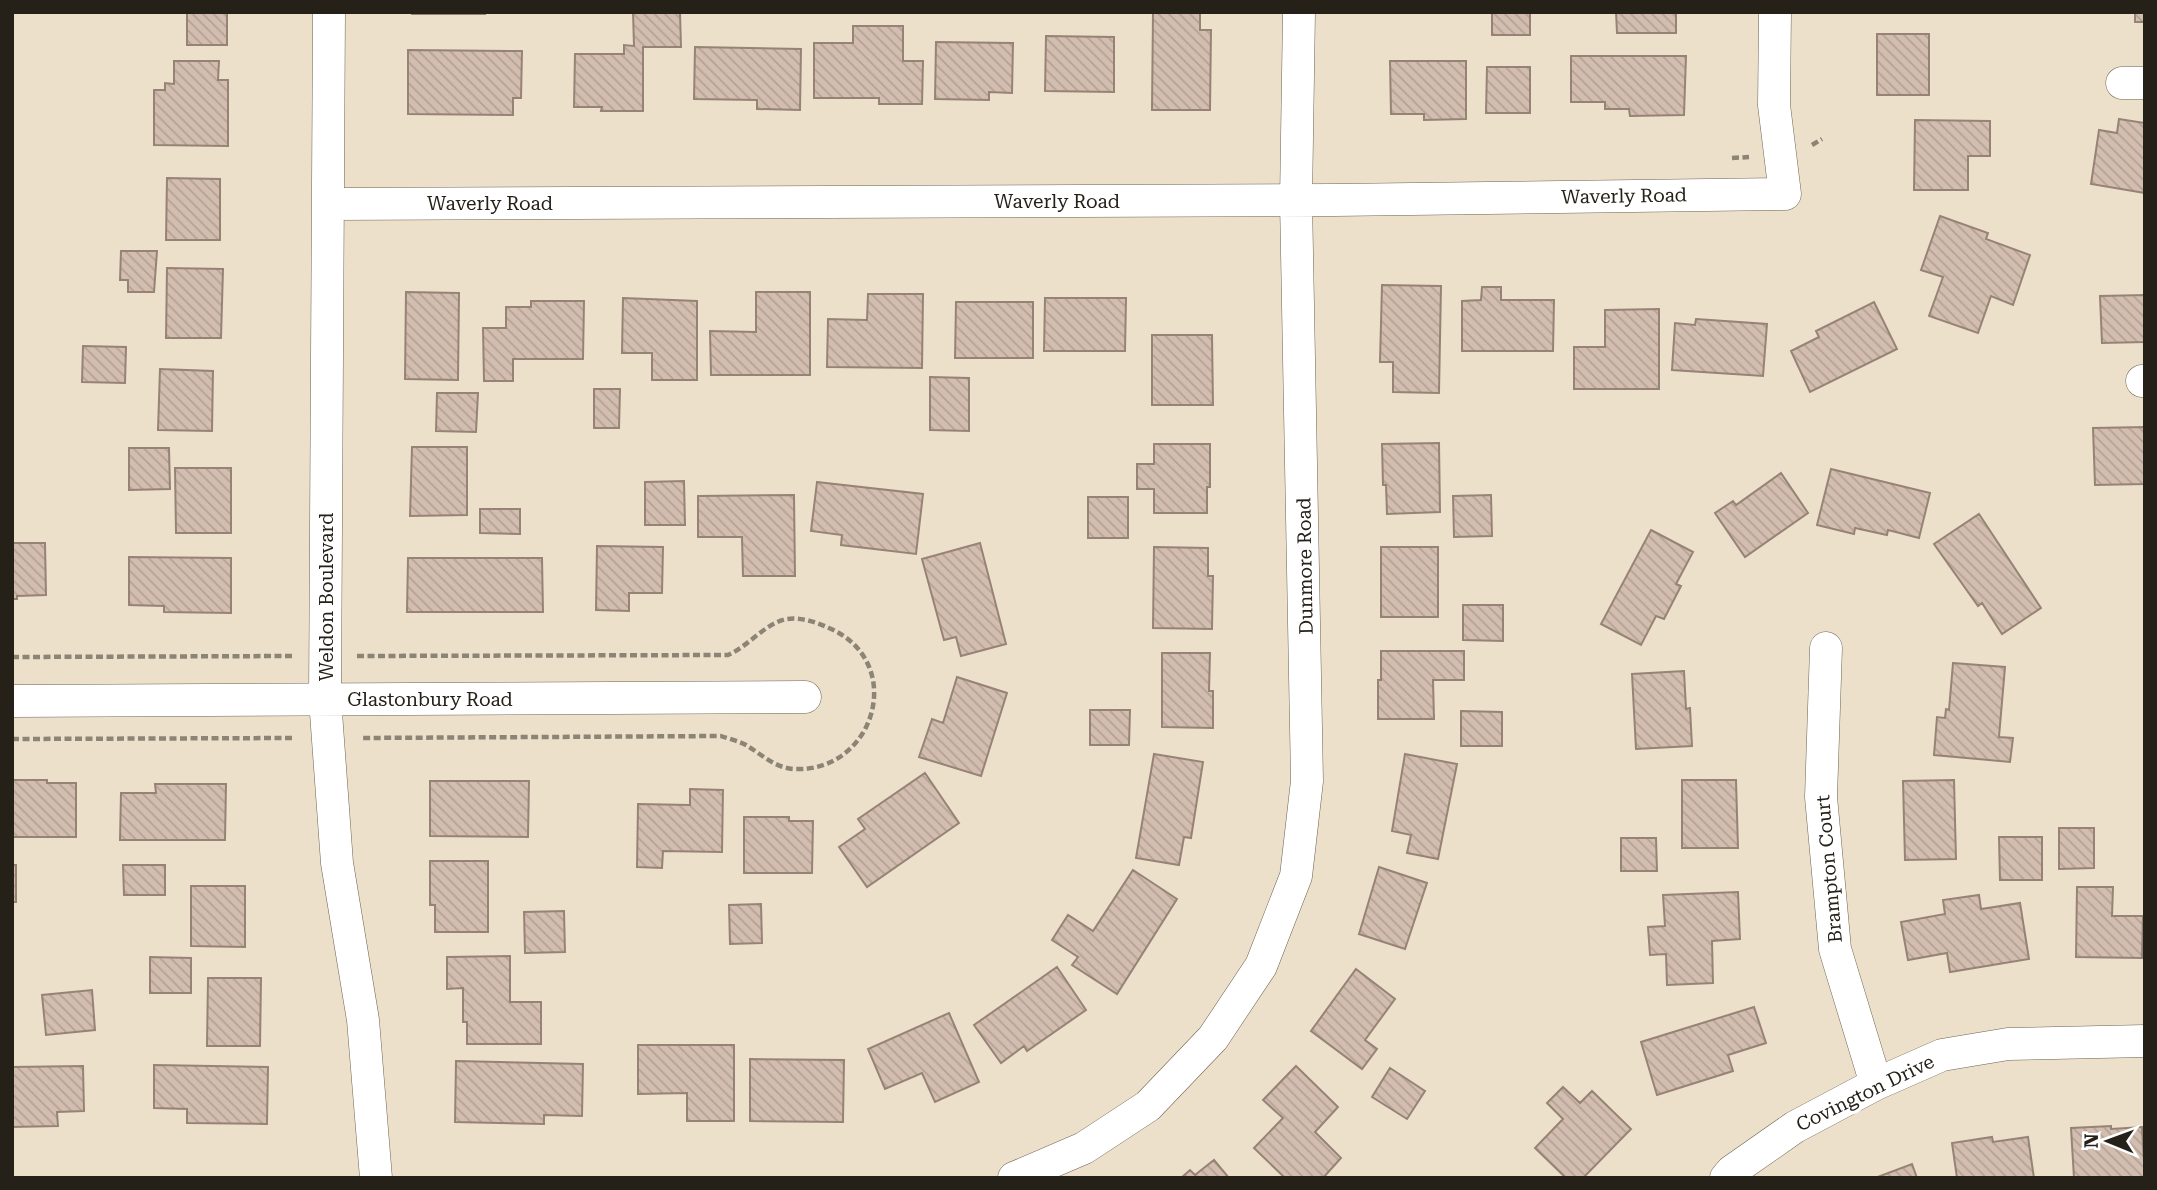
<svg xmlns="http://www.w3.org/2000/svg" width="2157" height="1190" viewBox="0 0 2157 1190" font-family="'Roboto Serif',serif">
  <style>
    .building { fill: url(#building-back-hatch); stroke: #978376; stroke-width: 2 }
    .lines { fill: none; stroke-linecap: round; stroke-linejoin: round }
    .street-casing { stroke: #6d6350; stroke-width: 33 }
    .path { stroke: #8c8475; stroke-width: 4.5; stroke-dasharray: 7 3.5; stroke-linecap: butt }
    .street { stroke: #fff; stroke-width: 32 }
    .labels { text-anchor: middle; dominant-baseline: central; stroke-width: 7; stroke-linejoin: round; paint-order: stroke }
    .street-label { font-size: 19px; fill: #252119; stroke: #fff }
  </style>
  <defs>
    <pattern id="building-back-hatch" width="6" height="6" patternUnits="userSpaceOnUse" patternTransform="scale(1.75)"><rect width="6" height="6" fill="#d2bdaf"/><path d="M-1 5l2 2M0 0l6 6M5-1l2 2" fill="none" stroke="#b4a296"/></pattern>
  </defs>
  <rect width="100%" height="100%" fill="#ece0cb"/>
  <path class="building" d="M187,12H227V45H187Z
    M412,12H485V14H412Z
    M633,12H680L681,47H643V111H601L602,107H574L575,54H624V45L634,46Z
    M1153,12H1200V30H1211L1210,110H1152Z
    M1492,12H1530V35H1492Z
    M1616,12H1676V33H1617Z
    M2135,12H2145V22H2135Z
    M853,26H903V61H923L922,104H879V98H814V43H853Z
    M1877,34H1929V95H1877Z
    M1046,36L1114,37V92L1045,91Z
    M936,42L1013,43L1012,93L989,92V100L935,99Z
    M695,47L801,49L800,110L757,109V100L694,99Z
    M408,50L522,51L521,98H513V115L408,114Z
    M1571,56H1686L1684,115L1630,116L1629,109H1605V102H1571Z
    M174,61H219L218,80H228V146L154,145V90H165V83L174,84Z
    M1390,61H1466V119L1424,120V114H1391Z
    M1487,67H1530V113H1486Z
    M2119,119L2145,123V193L2091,184L2099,130L2117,133Z
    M1915,120L1990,121V156H1968V190H1914Z
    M167,178L220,179V240H166Z
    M1940,216L1988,233L1986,239L2030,255L2013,305L1991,296L1978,333L1929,316L1943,277L1921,270Z
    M121,251H157L154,292H128V280H120Z
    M167,268L223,269L221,338H166Z
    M1382,285L1441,286L1439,393L1393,392V362H1380Z
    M1482,287H1501V300H1554L1553,351H1462V301L1481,300Z
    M406,292L459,293L458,380L405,379Z
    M756,292H810V375H711L710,331L756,332Z
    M868,294H923L922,368L827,367L828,319L867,320Z
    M2145,295V342L2102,343L2100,296Z
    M623,298L697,301V380H652V353H622Z
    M1045,298H1126L1125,351H1044Z
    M531,301H584L583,359H513V381H484L483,328H506V307H531Z
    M956,302H1033V358H955Z
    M1874,302L1897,349L1810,392L1791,351L1819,337L1816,331Z
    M1659,309V389H1574V347H1605V310Z
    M1696,319L1767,324L1763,376L1672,370L1675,323L1695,325Z
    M1152,335H1212L1213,405H1152Z
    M83,346L126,347L125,383L82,382Z
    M160,369L213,371L212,431L158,430Z
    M930,377L969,378V431L930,430Z
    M594,389H620L619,428H594Z
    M437,393H478L476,432L436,431Z
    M2145,427V484L2095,485L2093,428Z
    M1439,443L1440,512L1387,514L1386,485H1383L1382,444Z
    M1154,444H1210V487H1207V513H1154V489H1137V464H1154Z
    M412,447H467V515L410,516Z
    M129,448H169L170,489L129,490Z
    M175,468H231V533H176Z
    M1831,469L1930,493L1919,538L1888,530L1887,535L1855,528L1854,534L1817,525Z
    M1781,473L1808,513L1745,557L1715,513L1733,501L1736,505Z
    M684,481L685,525H645V482Z
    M817,482L923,494L916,554L841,545L842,535L811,531Z
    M794,495L795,576H743L742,537H698V496Z
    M1491,495L1492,536L1454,537L1453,496Z
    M1088,497H1128V538H1088Z
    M480,509H520V534L480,533Z
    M1979,514L2041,608L2002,634L1982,603L1978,606L1934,544Z
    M1651,530L1693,552L1676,584L1681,586L1664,619L1656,616L1641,645L1601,624Z
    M12,543H45L46,595L17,596V599H12Z
    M980,543L1006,644L961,656L956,637L944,640L922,559Z
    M597,546L663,547L662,593H629V611L596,610Z
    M1154,547L1208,548V576H1213L1212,629L1153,628Z
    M1381,547H1438V617H1381Z
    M129,557L231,558V613L164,612V606L129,605Z
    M408,558H542L543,612H407Z
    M1463,605H1503V641L1463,640Z
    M1381,651H1464V680H1433L1434,719H1378V680H1381Z
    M1162,653H1210L1209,691H1213V728L1162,727Z
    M1953,663L2005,667L1999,737L2013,738L2010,762L1934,755L1937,717L1945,718L1946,709L1949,710Z
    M1684,671L1686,709L1690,708L1692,746L1636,749L1632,674Z
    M957,677L1007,693L981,776L919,757L932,719L943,723Z
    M1090,710H1130L1129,745H1090Z
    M1461,711L1502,712V746H1461Z
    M1154,754L1203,762L1191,838L1184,837L1179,865L1136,858Z
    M1405,754L1457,764L1438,859L1407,853L1411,835L1392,831Z
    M925,773L959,823L867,887L839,847L865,829L858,819Z
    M12,780H47V783H76V837H12Z
    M1682,780H1736L1738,848H1682Z
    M1954,780L1956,859L1905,860L1903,781Z
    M430,781H529L528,837L430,836Z
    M155,784H226L225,840H120L121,793H156Z
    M690,789L723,790L722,852L663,851L662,868L637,867L638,804L690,805Z
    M744,817H789V821H813L812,873H744Z
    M2059,828H2094V868L2059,869Z
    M1999,837H2042V880H2000Z
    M1621,838H1656L1657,871H1621Z
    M430,861H488V932H435V905H430Z
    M12,865H16V902H12Z
    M123,865H165V895H124Z
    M1379,867L1427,883L1405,949L1359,934Z
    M1133,870L1177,899L1117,994L1072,965L1078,957L1052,940L1068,915L1093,931Z
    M191,886H245V947L191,946Z
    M2077,887H2113L2112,916H2143L2142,958L2076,957Z
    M1738,892L1740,939L1712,941L1713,983L1667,985L1666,954L1650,955L1648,927L1665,926L1663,895Z
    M1979,895L1981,909L2020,903L2029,959L1950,972L1947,953L1908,960L1901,922L1945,914L1943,900Z
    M761,904L762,943L730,944L729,905Z
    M564,911L565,952L525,953L524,912Z
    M510,956V1002H541V1044H467V1022H463V988L447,989V957Z
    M150,957L191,958V993H150Z
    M1057,967L1086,1010L1027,1051L1024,1046L1001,1063L974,1025Z
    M1356,969L1395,999L1365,1040L1377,1049L1362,1069L1311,1031Z
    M208,978H261L260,1046H207Z
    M92,990L95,1030L46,1035L42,995Z
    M1754,1007L1766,1043L1728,1055L1733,1071L1657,1095L1641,1042Z
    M949,1013L979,1082L935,1102L922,1073L885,1089L868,1049Z
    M638,1045H734V1121H687V1093L638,1094Z
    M750,1059L844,1060L843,1122L750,1121Z
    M456,1061L583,1064L582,1116L544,1115V1124L455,1122Z
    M154,1065L268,1067L267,1124L187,1123V1109L154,1108Z
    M83,1066L84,1111L57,1112L58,1126L12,1127V1067Z
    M1296,1066L1338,1107L1315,1132L1341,1158L1323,1178H1285L1254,1148L1283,1118L1263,1100Z
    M1390,1068L1425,1091L1407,1119L1372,1097Z
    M1563,1087L1580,1103L1592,1091L1631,1129L1583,1178H1566L1535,1148L1563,1119L1547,1103Z
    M2111,1126V1129L2142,1127L2145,1178H2074L2071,1128Z
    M1992,1137L1993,1142L2028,1137L2034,1178H1957L1952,1143Z
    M1214,1160L1229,1178H1181L1190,1170L1195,1175Z
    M1912,1164L1917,1178H1875Z"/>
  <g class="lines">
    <defs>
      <path id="street" d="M329,12L325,699L337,863L363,1020L376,1178
        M2122,83H2145
        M330,204L1335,200L1785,194L1774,105L1775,12
        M2142,381H2145
        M1826,648L1821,797L1835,949L1876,1084
        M12,701L805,697
        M1014,1178L1084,1148L1148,1106L1213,1038L1261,966L1296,876L1307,781L1296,200L1299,12
        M1726,1178L1732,1171L1795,1127L1876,1084L1942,1055L2008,1044L2145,1041"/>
    </defs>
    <use href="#street" class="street-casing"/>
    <path class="path" d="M1812,145L1822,139
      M1732,158L1749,157
      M357,656L728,655C749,646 765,623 787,619C801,617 816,622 829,628C908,662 875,773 794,769C775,768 761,754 746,745C739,741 729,739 721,736L360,738
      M12,657L293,656
      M12,739L295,738"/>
    <use href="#street" class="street"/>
  </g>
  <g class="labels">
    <g class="street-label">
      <text transform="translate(1624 196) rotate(-1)">Waverly Road</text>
      <text x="1057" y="201">Waverly Road</text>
      <text x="490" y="203">Waverly Road</text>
      <text transform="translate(1305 566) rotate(-91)">Dunmore Road</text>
      <text transform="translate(326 597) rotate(-90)">Weldon Boulevard</text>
      <text x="430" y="699">Glastonbury Road</text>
      <text transform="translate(1829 869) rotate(-95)">Brampton Court</text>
      <text transform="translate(1865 1093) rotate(-26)">Covington Drive</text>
    </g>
  </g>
  <rect width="2157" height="1190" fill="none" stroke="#252119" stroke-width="28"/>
  <g transform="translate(2108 1141) rotate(271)" stroke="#ffffff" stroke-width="5" paint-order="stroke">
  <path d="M0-5L12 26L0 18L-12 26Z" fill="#252119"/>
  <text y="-10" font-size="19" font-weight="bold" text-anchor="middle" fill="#252119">N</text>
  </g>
</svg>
